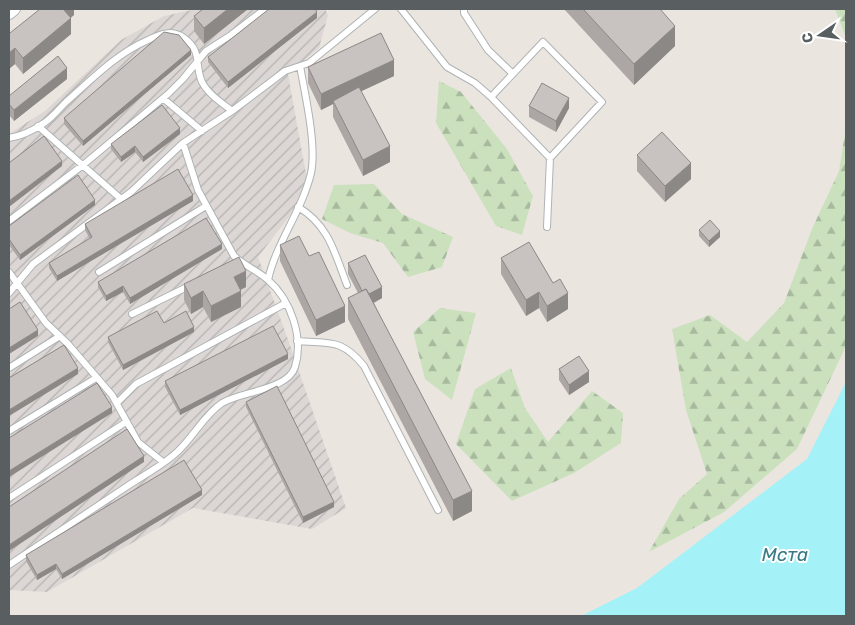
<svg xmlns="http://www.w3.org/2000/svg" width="855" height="625" viewBox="0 0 855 625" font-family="Rubik,sans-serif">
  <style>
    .industrial { fill: url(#industrial-furrows) }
    .forest { fill: url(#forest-firs) }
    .water { fill: #a4f1f7 }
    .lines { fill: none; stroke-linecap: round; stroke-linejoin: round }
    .lane-casing { stroke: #aeb3b5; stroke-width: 8 }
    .street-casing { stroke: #aeb3b5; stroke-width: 14 }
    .lane { stroke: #fff; stroke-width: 6 }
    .street { stroke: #fff; stroke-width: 12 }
    .wall { fill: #aca7a5 }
    .shaded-wall { fill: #8c8886 }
    .building { fill: #c8c2c0; stroke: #8c8886 }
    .labels { text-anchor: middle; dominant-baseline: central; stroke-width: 4; stroke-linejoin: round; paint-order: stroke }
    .water-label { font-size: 19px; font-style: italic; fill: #397a85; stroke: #fff }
  </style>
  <defs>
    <pattern id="industrial-furrows" width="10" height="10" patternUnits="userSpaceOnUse" patternTransform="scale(1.25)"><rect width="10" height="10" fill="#dcd7d5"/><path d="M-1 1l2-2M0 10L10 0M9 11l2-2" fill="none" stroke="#b5b2b0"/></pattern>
    <pattern id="forest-firs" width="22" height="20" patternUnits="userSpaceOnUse" patternTransform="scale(1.25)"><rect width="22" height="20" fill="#cbe1be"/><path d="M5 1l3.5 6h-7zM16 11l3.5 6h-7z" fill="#a8ba9e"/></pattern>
  </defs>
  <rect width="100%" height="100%" fill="#ebe5e0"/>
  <path class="industrial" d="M197,9H325L328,15L319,48L288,74L309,191L258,257L291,348L346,508L312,529L193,508L47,592L9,590V134L45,111L121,40L164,16Z"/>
  <path class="forest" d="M835,9H846V38Z
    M439,81L461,92L507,149L533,196L522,235L496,226L436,123Z
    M846,127V346L797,449L724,512L649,552L679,499L707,474L686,410L672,329L710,315L747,342L784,303L812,229L839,171Z
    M374,184L402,214L453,237L442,267L408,277L383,243L350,233L322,219L334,185Z
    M440,308L476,313L452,400L425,379L413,332Z
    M511,368L525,408L548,442L592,391L623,413L621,443L574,473L512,501L456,444L475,389Z"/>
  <path class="water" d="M846,382V616H581L637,588L807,459Z"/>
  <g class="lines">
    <defs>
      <path id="lane" d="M401,9L447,67L475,83L491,97L550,158
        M464,9V13L488,50L513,74
        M491,97L543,42L602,102L550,158L547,227
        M164,99L202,131
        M38,126L121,199
        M9,138C21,136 34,130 44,123C52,118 59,109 66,102C92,79 116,54 148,40C160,34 172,29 184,38C203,52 194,64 202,82C208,94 222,103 232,111
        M298,207C329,225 335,254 347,285
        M9,221L83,165L168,94L183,79L206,51L231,35L265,9
        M9,272L46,323L68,344L112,395L138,442L163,462
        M99,272L206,206
        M268,280C276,243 302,211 311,173C317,146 305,94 300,66
        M9,293L33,264L131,192L183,143L232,111L285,71L309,63L375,9
        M132,314L191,285
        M297,341C330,344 341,338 364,366L438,510
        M9,368L60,336
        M117,403L136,384L286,303
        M9,431L96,378
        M9,498L126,422
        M9,565C48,539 87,513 126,487C141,477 163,465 176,453C193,438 203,416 222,403C242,391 288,390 295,367C304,338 291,300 268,280C258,271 245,266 234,256L198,190L183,143"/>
      <path id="street" d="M9,13L14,9"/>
    </defs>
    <use href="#lane" class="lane-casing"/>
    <use href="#street" class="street-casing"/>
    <use href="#lane" class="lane"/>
    <use href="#street" class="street"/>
  </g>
  <path class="wall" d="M74,9V15L70,18L71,34L23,74L15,64L9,69V31L10,33Z
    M248,9L204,44L194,31V16Z
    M564,9H660L675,46L634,85Z
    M317,18L228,88L208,62V57Z
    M191,55L83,146L64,124V118Z
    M308,67L394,76L361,91L390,162L363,176L333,117V104L321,110L308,83Z
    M67,79L14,121L9,115V96Z
    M529,106L569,108L556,132L529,117Z
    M180,134L143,162L135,152L121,162L111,149V144Z
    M637,155L691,179L665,202L637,171Z
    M193,201L57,281L49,268V263L90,239L85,230V224Z
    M95,205L20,260L9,245V226Z
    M699,230L720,237L709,247L699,236Z
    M280,245L309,256L345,322L316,336L280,261Z
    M222,249L130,304L123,292L106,301L98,287V282Z
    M501,258L568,309L547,322L539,308L526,316L501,274Z
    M348,263L382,298L374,303L472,511L453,521L348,319V298L358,293L348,274Z
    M184,284L246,287L240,290L241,307L211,322L203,307L191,314L184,300Z
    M164,323L194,332L123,370L108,342V337Z
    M288,359L180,415L165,387V381Z
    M559,369L589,382L569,395L559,380Z
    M246,402L334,507L303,523L246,407Z
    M202,495L62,579L56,569L37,580L26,561V555Z"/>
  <path class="shaded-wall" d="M63,9H74V15L63,24Z
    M228,9H248L204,44V28Z
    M317,12V18L228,88V82Z
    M71,18V34L23,74V58Z
    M675,26V46L634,85V64Z
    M15,48V64L9,69V53Z
    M191,50V55L83,146V141Z
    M394,60V76L334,104L333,101V104L321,110V94Z
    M67,68V79L14,121V110Z
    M569,98V108L556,132V121Z
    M180,128V134L143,162V157Z
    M135,146V152L121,162V157Z
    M390,146V162L363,176V160Z
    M62,161V166L9,207V201Z
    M691,163V179L665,202V186Z
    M193,195V201L57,281V276Z
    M95,200V205L20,260V255Z
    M720,231V237L709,247V241Z
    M222,244V249L130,304V298Z
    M246,271V287L234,293V277Z
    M123,286V292L106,301V296Z
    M382,287V298L365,307V296Z
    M203,291V307L191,314V298Z
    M241,291V307L211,322V306Z
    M539,292V308L526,316V300Z
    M568,293V309L547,322V306Z
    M345,306V322L316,336V320Z
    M194,327V332L123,370V365Z
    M38,330V336L9,354V348Z
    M288,354V359L180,415V410Z
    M78,368V374L9,416V410Z
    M589,371V382L569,395V385Z
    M112,407V413L9,477V471Z
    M144,456V462L9,551V545Z
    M202,490V495L62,579V574Z
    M472,491V511L453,521V500Z
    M334,502V507L303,523V517Z
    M56,564V569L37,580V575Z"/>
  <path class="building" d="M40,9H63L71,18L23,58L15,48L9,53V31L10,33Z
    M203,9H228L204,28L194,16Z
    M269,9H315L317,12L228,82L208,57Z
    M583,9H660L675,26L634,64Z
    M164,32L179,35L191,50L83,141L64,118Z
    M381,33L394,60L321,94L308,67Z
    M58,56L67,68L14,110L9,104V96Z
    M542,83L569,98L556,121L529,106Z
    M359,87L390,146L363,160L333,101Z
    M162,105L180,128L143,157L135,146L121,157L111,144Z
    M662,132L691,163L665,186L637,155Z
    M44,136L62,161L9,201V163Z
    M178,169L193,195L57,276L49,263L92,237L85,224Z
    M78,175L95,200L20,255L9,239V226Z
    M206,218L222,244L130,298L123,286L106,296L98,282Z
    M710,220L720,231L709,241L699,230Z
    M299,236L309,256L319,252L345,306L316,320L280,245Z
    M529,242L553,283L560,279L568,293L547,306L539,292L526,300L501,258Z
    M365,255L382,287L369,294L366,289L362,291L348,263Z
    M239,257L246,271L234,277L241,291L211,306L203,291L191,298L184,284Z
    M366,289L472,491L453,500L348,298Z
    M20,302L38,330L9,348V309Z
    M157,311L164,323L186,311L194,327L123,365L108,337Z
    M273,326L288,354L180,410L165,381Z
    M64,345L78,368L9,410V378Z
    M579,356L589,371L569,385L559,369Z
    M97,383L112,407L9,471V438Z
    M277,386L334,502L303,517L246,402Z
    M127,429L144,456L9,545V507Z
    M184,460L202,490L62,574L56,564L37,575L26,555Z"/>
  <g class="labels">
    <g class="water-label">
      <text x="785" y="554">Мста</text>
    </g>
  </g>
  <rect width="855" height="625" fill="none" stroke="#595f60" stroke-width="20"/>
  <g transform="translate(820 35) rotate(257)" stroke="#ffffff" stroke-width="4" paint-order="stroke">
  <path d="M0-4L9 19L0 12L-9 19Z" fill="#595f60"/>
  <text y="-8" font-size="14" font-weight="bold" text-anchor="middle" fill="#595f60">С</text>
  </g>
</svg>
